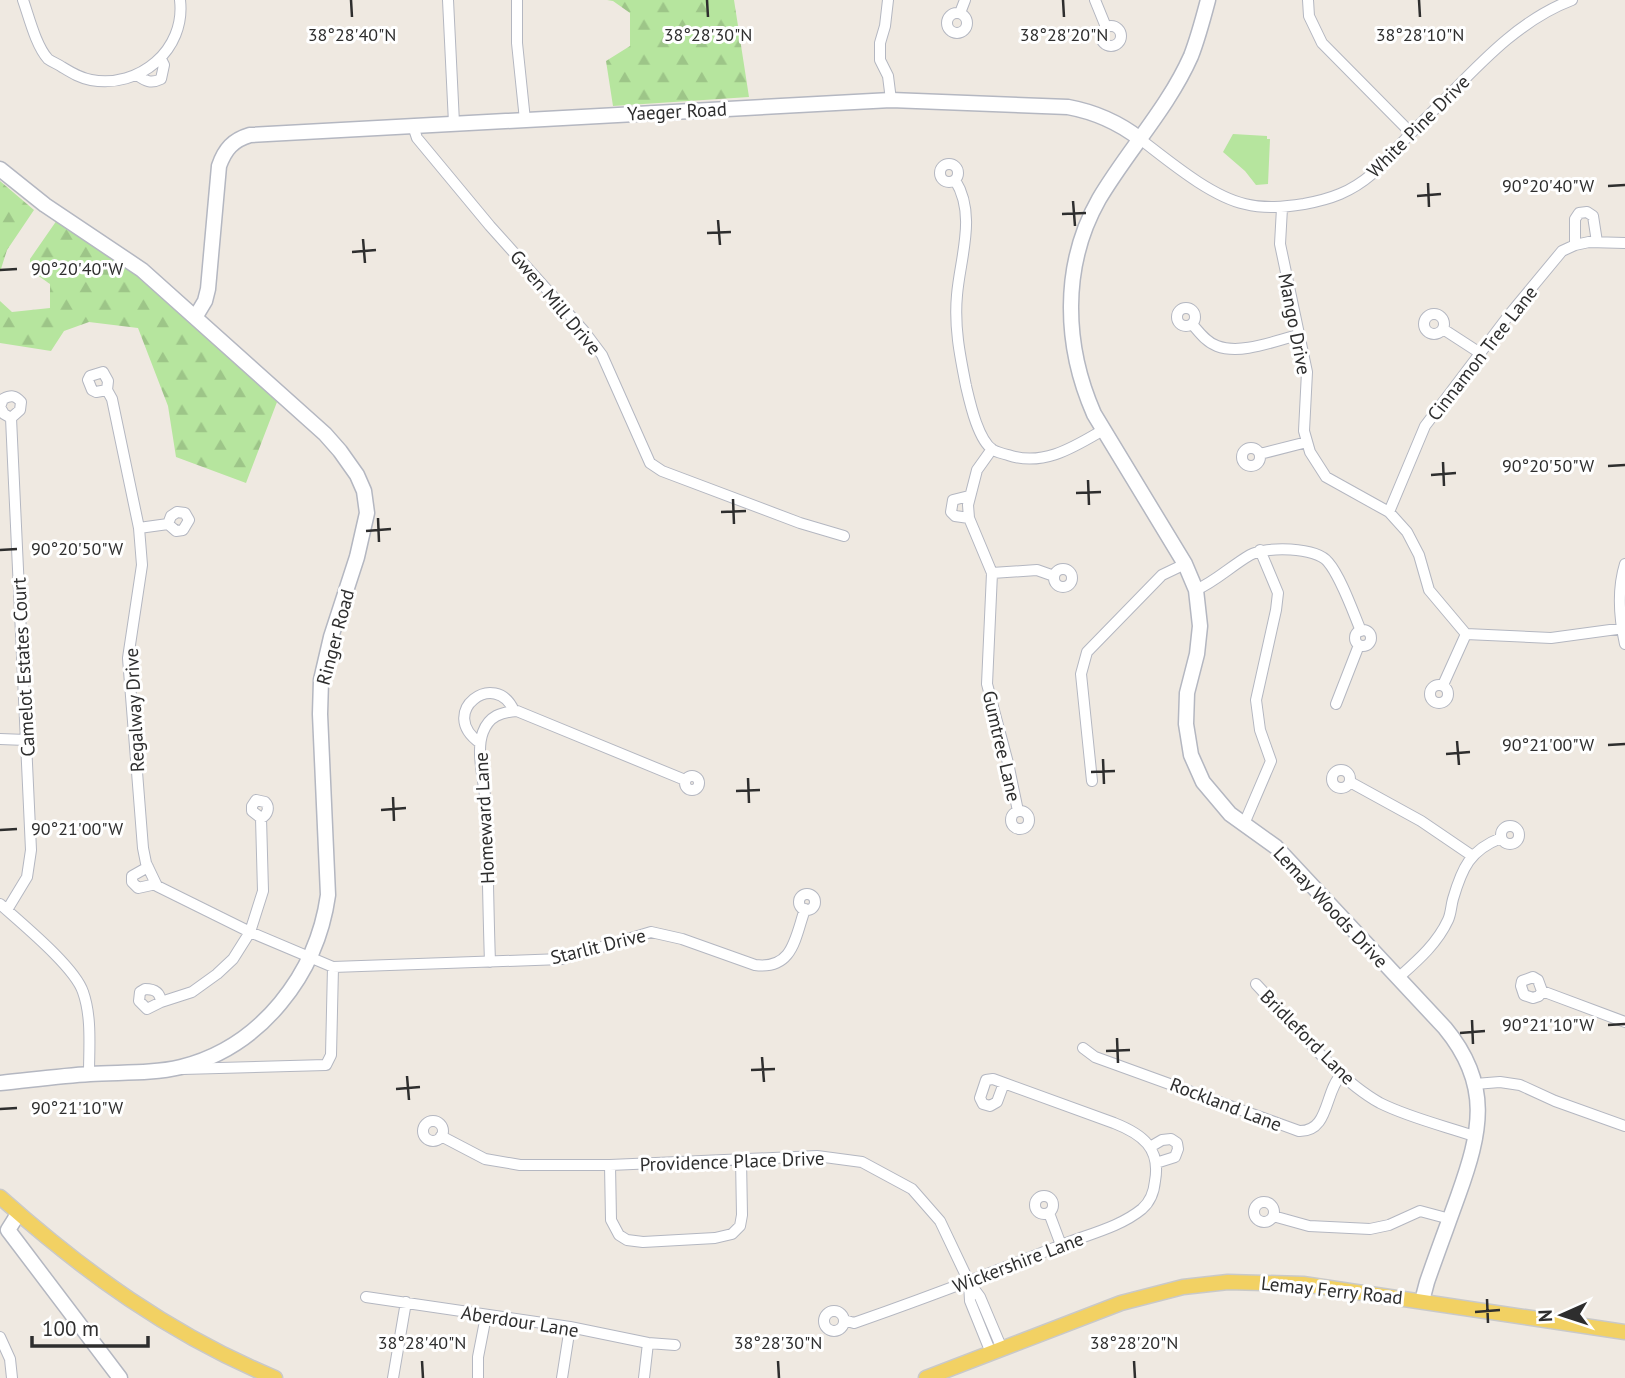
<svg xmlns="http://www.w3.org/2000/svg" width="1625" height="1378" viewBox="0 0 1625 1378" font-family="'PT Sans',sans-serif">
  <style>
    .forest { fill: url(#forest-firs) }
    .park { fill: #b6e59e }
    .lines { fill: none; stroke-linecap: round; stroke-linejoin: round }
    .street-casing { stroke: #b4b7c1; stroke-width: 12 }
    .secondary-casing { stroke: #b4b7c1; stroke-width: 17 }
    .primary-casing { stroke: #c9c9c9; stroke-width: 17 }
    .street { stroke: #fff; stroke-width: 10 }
    .secondary { stroke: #fff; stroke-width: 14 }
    .primary { stroke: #f2d163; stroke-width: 14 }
    .ticks { fill: none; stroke: #2e2e2e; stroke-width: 2.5 }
    .labels { text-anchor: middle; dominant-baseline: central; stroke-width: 6; stroke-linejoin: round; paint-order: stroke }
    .street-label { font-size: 19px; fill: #2e2e2e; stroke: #fff }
    .ticks-label { font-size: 18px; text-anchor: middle; fill: #2e2e2e; stroke: #fff; stroke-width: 6; stroke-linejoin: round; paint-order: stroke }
  </style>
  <defs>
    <pattern id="forest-firs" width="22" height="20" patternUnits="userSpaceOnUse" patternTransform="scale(1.75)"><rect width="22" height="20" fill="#b6e59e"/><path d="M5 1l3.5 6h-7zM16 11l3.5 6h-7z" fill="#9dc588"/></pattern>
  </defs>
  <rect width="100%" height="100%" fill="#efe9e1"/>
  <path class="forest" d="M607,0H734L749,97L613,106L606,61L630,46V13L613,1Z
    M0,181L34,210L7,250L0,272Z
    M57,220L142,279L188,316L277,402L246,483L176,457L168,406L138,328L89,322L64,331L51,351L0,343V301L12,312L50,308V284L30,270V259Z"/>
  <path class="park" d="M1233,134L1267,136V139H1270L1268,184L1256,185L1245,171L1223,152Z"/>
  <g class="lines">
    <defs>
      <path id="street" d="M23,0C29,17 36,46 48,59C52,62 58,64 62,67C72,73 80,78 91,80C139,89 186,50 180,0
        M448,0L454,123
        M517,0V43L525,120
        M888,0L885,26L880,43V60L888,76L891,100
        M1095,0L1106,27
        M1308,0L1309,16L1322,43L1411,133
        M947 23a10 10 0 1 1 20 0a10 10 0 1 1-20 0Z
        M960,13L965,0
        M1101 36a10 10 0 1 1 20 0a10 10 0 1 1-20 0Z
        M137,75C145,81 151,84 161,79L164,65L161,59
        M413,126L417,138L490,226L584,331L602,355L650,463L662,471L800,523L844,536
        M1140,139C1169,161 1210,196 1245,204C1265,209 1284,207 1304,204C1331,199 1351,192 1372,174C1398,146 1425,119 1452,92C1487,56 1524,18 1572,0
        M940 173a9 9 0 1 1 18 0a9 9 0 1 1-18 0Z
        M955,180C977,215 960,258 957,295C954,327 960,356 966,386C970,403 978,440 993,450C997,452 1004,454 1008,455C1043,467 1074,447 1103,430
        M1282,208L1280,244L1307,372L1304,431L1310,452L1326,477L1389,512L1407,532L1419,555L1429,590L1466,634L1551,638L1625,628
        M1575,245V219L1579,213L1587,212L1593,216L1597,242
        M1177 317a9 9 0 1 1 18 0a9 9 0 1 1-18 0Z
        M1424 324a10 10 0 1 1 20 0a10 10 0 1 1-20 0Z
        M1192,324C1199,332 1206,342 1217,346C1241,355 1274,341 1298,335
        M1443,329L1480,353
        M107,390L96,392L92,390L88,380L90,376L103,372L108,381L107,390L112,399L139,528L142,565L128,658L143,848L146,863L157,886L250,932L333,967L562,959L651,932L682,939L755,965C793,970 795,938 805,909
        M1242 457a9 9 0 1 1 18 0a9 9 0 1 1-18 0Z
        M992,449L977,470L968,505L969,518L992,573L987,684L1008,763L1018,811
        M1260,454L1307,442
        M969,496L953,500L951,512L955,516L969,518
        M1389,512L1425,426L1509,315L1562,251L1575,245L1589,242L1625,243
        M139,528L168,524L176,531L183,530L189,520L185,513L177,512L171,516L168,524
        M1625,564C1617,590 1619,617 1625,644
        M1054 578a9 9 0 1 1 18 0a9 9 0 1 1-18 0Z
        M992,573L1037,570L1054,576
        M1196,590C1216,581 1231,566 1250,555C1266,546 1316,547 1328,562C1341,577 1353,612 1361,631
        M1355 638a8 8 0 1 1 16 0a8 8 0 1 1-16 0Z
        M1430 694a9 9 0 1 1 18 0a9 9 0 1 1-18 0Z
        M1443,685L1466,634
        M1336,704L1359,645
        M0,739L26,740
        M480,743C436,712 496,668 514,711
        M1332 779a9 9 0 1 1 18 0a9 9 0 1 1-18 0Z
        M685 783a7 7 0 1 1 14 0a7 7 0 1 1-14 0Z
        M1092,781L1081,674L1087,652L1162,575L1185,564
        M1350,782L1421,821L1471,855
        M1011 820a9 9 0 1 1 18 0a9 9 0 1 1-18 0Z
        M1244,824L1271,761L1260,730L1256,700L1276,610L1278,593L1260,550
        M1501 835a9 9 0 1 1 18 0a9 9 0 1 1-18 0Z
        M148,867L132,876V882L138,888L156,884
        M799 902a8 8 0 1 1 16 0a8 8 0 1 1-16 0Z
        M0,904C21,923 75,967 83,992C92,1017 89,1048 89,1074
        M7,910L27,877L31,850L11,418L20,410L21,402C15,395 11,395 3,399L0,407L4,414L11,418
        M490,962C488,907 488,851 485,796C483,776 476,750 483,732C489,716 501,712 517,711L685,780
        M1398,978C1417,961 1437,944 1448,920C1451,914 1451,906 1453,899C1462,868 1470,850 1501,838
        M1256,984C1292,1022 1335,1078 1380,1103C1410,1118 1445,1126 1477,1137
        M1542,991L1539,996L1533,998L1524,995L1521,986L1522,981L1533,977L1538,980L1542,991L1625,1022
        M161,1002C160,992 155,989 145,989L140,992L139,1001L147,1009L161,1002L192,992L217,974L233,959L250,932L263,891L261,818C268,815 270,807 265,802L256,800L252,806V811L261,818
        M1083,1048L1095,1057L1299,1131C1330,1132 1324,1091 1342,1074
        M182,1069L326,1065L331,1055L333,967
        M1475,1084L1500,1082L1520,1085L1555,1101L1625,1126
        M423 1131a10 10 0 1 1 20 0a10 10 0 1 1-20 0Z
        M441,1136L485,1159L520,1165H610L817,1156L862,1162L912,1189L940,1221L969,1282L980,1297L1002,1349
        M1150,1147L1162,1140L1171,1139L1177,1143L1178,1149L1175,1157L1156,1163
        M610,1165L611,1220L619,1235L627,1240L643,1242L715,1238L732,1234L740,1226L742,1215L741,1159
        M1035 1205a9 9 0 1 1 18 0a9 9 0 1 1-18 0Z
        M1254 1212a10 10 0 1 1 20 0a10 10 0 1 1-20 0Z
        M1049,1213L1061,1245
        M1273,1216L1309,1226L1370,1229L1389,1225L1420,1211L1450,1219
        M969,1283L970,1301L991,1353
        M366,1297L570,1327L648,1343L675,1345
        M824 1321a10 10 0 1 1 20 0a10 10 0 1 1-20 0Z
        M844,1320L854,1323C923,1299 991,1273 1059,1246C1085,1235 1119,1228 1142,1209C1150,1202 1154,1192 1155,1181C1161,1148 1142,1134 1114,1123L993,1079L986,1080L980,1098L983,1104L990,1106L997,1102L1004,1083
        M0,1337L10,1359L12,1378
        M393,1378L406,1302
        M478,1378V1357L486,1316
        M562,1378L570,1327
        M644,1378L648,1343"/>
      <path id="secondary" d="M1208,0C1203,19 1198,38 1191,56C1168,108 1128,150 1099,199C1061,266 1064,346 1094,414L1185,564L1196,590L1200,626L1197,654L1187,693L1186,724L1191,755L1203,782L1230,814L1276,847L1445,1028C1492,1085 1481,1132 1458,1196C1448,1224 1437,1253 1427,1282L1422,1301
        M0,169L45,205L142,270L325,434L340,451L357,475L364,491L367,513L357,557L331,637L321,680L320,714L328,895C317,974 261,1047 181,1067C151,1074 120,1072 90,1074C60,1076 30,1080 0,1083
        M196,316L205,301L208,289L219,166C225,149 233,140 250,135L891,100L1068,107C1095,112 1118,122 1140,139
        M18,1214L8,1230L120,1378"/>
      <path id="primary" d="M0,1197C84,1272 171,1335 275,1378
        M926,1378L1121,1303L1183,1287L1228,1282L1303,1284L1625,1332"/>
    </defs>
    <use href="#street" class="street-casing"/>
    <use href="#secondary" class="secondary-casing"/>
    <use href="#primary" class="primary-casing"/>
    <use href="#street" class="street"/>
    <use href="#secondary" class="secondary"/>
    <use href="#primary" class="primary"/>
  </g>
  <path class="ticks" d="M351,0L352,17M707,0L708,17M1063,0L1064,17M1419,0L1420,17M1428,183L1429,207M1608,186L1625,185M1417,196L1441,194M1073,201L1075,226M1062,214L1086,213M718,220L720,245M707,233L731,232M363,239L365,263M352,252L376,250M0,270L17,269M1443,462L1444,486M1608,466L1625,465M1431,475L1456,473M1088,480L1089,505M1076,493L1101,492M733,499L734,524M721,512L746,511M378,518L379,542M366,531L391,529M0,550L17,549M1457,741L1459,765M1608,745L1625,744M1446,754L1470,752M1103,759L1104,784M1091,772L1115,771M748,778L749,803M736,791L760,790M393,797L394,821M381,810L406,808M0,830L17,829M1472,1020L1473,1044M1608,1025L1625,1024M1460,1033L1485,1031M1117,1038L1118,1063M1106,1051L1130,1050M762,1057L764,1082M751,1070L775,1069M407,1076L409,1100M396,1089L420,1087M0,1109L17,1108M1487,1299L1488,1323M1475,1312L1500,1310M422,1361L423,1378M778,1361L779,1378M1134,1361L1135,1378"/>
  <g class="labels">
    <g class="street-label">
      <text transform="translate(677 111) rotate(-3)">Yaeger Road</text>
      <text transform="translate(1418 126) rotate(-45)">White Pine Drive</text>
      <text transform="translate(556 302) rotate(50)">Gwen Mill Drive</text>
      <text transform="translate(1295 324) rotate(79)">Mango Drive</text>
      <text transform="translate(1482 353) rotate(-52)">Cinnamon Tree Lane</text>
      <text transform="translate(335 637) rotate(-75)">Ringer Road</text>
      <text transform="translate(23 667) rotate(-93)">Camelot Estates Court</text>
      <text transform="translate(134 710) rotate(-93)">Regalway Drive</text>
      <text transform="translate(1002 746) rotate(77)">Gumtree Lane</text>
      <text transform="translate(484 818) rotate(-93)">Homeward Lane</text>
      <text transform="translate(1331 907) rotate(47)">Lemay Woods Drive</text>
      <text transform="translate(598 946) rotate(-14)">Starlit Drive</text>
      <text transform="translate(1308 1037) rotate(45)">Bridleford Lane</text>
      <text transform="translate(1226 1104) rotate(21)">Rockland Lane</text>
      <text transform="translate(732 1161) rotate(-2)">Providence Place Drive</text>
      <text transform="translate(1018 1262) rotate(-21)">Wickershire Lane</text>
      <text transform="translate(1332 1290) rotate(6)">Lemay Ferry Road</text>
      <text transform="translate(520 1321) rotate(9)">Aberdour Lane</text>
    </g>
  </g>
  <g class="ticks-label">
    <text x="352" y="41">38°28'40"N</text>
    <text x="708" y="41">38°28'30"N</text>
    <text x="1064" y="41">38°28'20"N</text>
    <text x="1420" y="41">38°28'10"N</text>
    <text x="1548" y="192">90°20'40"W</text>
    <text x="77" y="275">90°20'40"W</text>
    <text x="1548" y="472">90°20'50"W</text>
    <text x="77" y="555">90°20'50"W</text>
    <text x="1548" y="751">90°21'00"W</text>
    <text x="77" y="835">90°21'00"W</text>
    <text x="1548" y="1031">90°21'10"W</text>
    <text x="77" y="1114">90°21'10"W</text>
    <text x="422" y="1349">38°28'40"N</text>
    <text x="778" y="1349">38°28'30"N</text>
    <text x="1134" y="1349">38°28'20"N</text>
  </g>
  <g transform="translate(1562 1315) rotate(267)" stroke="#ffffff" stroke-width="5" paint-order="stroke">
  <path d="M0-5L12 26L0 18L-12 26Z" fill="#2e2e2e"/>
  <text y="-10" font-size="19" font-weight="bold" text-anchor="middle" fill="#2e2e2e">N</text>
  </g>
  <path d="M32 1336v10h116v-10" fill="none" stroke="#2e2e2e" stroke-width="3.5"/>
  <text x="42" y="1336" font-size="21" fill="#2e2e2e" stroke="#ffffff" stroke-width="5" paint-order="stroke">100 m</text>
</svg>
